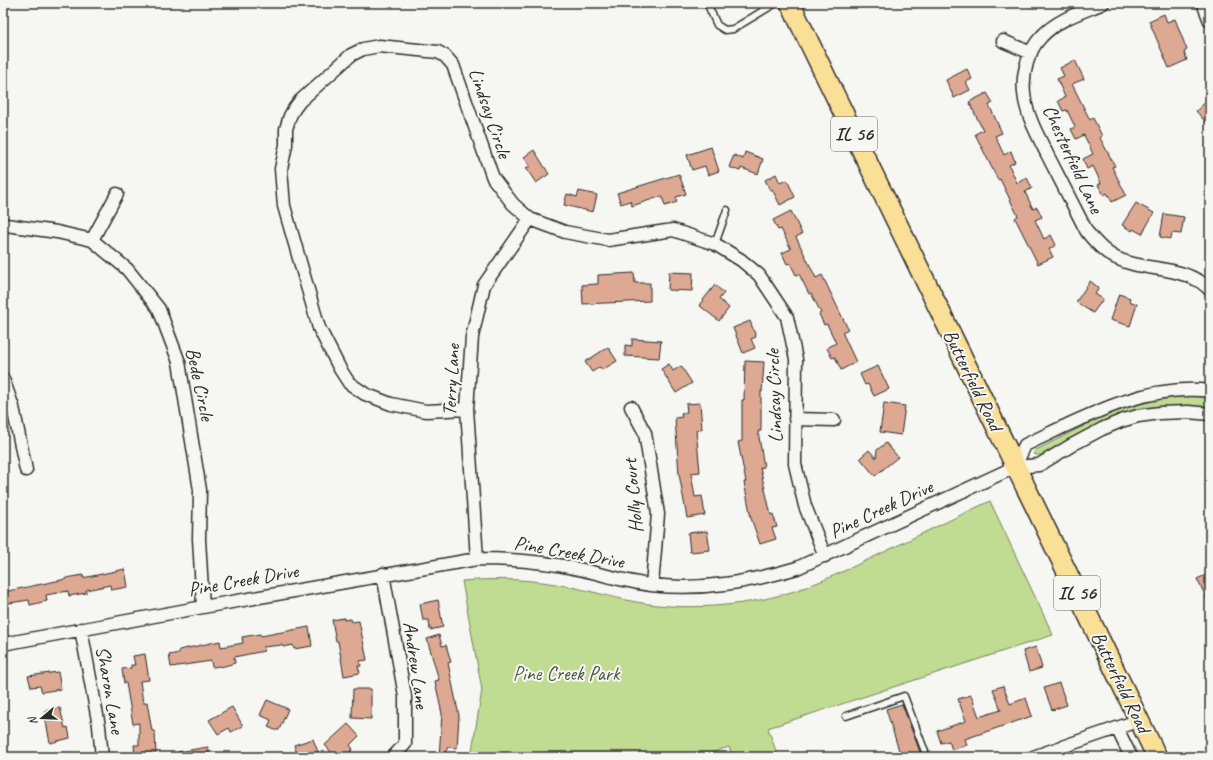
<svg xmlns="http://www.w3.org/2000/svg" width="1213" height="760" viewBox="0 0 1213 760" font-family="Caveat,sans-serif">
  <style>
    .green { fill: #c0db92; stroke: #76835e }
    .building { fill: #dea992; stroke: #2b2b2b }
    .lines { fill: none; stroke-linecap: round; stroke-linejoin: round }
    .service-casing { stroke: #2b2b2b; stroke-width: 9 }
    .minor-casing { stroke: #2b2b2b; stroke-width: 15 }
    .primary-casing { stroke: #2b2b2b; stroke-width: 22 }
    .service { stroke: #f6f6f2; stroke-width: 6 }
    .minor { stroke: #f6f6f2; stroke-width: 12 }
    .primary { stroke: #fadf96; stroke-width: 19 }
    .labels { text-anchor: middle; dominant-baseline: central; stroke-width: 4; stroke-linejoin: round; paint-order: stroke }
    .shield { fill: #f6f6f2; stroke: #686867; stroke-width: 1 }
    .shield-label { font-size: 19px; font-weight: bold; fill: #2b2b2b }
    .street-label { font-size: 20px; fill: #2b2b2b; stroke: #f6f6f2 }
    .park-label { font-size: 20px; fill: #505745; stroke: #f6f6f2 }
  </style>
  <rect width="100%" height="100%" fill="#f6f6f2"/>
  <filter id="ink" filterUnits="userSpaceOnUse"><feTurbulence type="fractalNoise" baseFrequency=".025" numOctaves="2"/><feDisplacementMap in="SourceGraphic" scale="8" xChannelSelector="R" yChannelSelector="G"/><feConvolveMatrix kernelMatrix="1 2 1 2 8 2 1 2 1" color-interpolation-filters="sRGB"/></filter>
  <g filter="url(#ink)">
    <path class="green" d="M1176,395L1210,396V409L1174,407L1060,445C1053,450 1041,458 1033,454L1036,450L1113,411L1134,404Z
      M990,501L1053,635L768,728L778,757H733L729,747L698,757H471L482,690L462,581C499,578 535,579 571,587C600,593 627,602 657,605C706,610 760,604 806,587C831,578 854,566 878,555C915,537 952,519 990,501Z"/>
    <path class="building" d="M1164,14L1167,22L1175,19L1187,50L1184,52L1187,60L1169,68L1149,21Z
      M1075,60L1084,79L1072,84L1090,120L1093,118L1102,136L1100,138L1115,166L1112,167L1126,195L1112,202L1107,193L1104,195L1098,185L1101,183L1093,166L1087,169L1083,159L1093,154L1084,135L1076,139L1071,129L1075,127L1067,110L1063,111L1058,101L1065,97L1057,79L1064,76L1060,68Z
      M967,69L972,79L966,82L970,90L954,98L946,80Z
      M987,93L993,103L989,105L1002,133L995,136L1004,155L1011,151L1015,162L1009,165L1017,183L1027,178L1032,188L1025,192L1033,209L1037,207L1042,217L1035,220L1044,239L1051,235L1056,245L1049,249L1053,257L1038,264L1015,218L1018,216L1000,179L998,180L975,134L983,130L969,102Z
      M1210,98V127L1196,111Z
      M711,147L719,171L708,175L705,166L692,170L687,155Z
      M534,150L549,174L536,183L526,168L530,166L524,157Z
      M745,152L763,159L758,174L741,168L740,171L729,167L734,155L743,159Z
      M679,174L686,194L676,197L677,202L665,206L662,196L632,206L630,201L621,204L617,193Z
      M776,174L780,183L787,180L795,197L780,205L772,189L770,190L765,180Z
      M579,191L597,195L593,212L564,205L567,194L577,197Z
      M1136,203L1154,213L1142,234L1133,229L1132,231L1122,225Z
      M791,211L802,234L796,237L816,278L822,275L848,329L842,332L856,362L841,370L835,357L832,358L827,348L836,343L827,324L824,325L819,314L821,313L811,293L809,294L799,274L796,275L790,263L787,264L782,253L791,249L781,229L778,230L773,220Z
      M1164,214L1184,217L1181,234L1172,233L1171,239L1160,237Z
      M669,272L693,273L692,291L668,290Z
      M634,273L635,283H650V301L583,304L582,285L598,284V275Z
      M1090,281L1099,288L1095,294L1103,299L1093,313L1076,302Z
      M715,285L724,293L719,299L729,308L719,321L699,305Z
      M1119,294L1130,298L1129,301L1137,304L1130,326L1110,320Z
      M750,321L756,337L751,339L755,348L743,353L733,328Z
      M632,339L661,341L659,358L625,356V345L632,346Z
      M608,347L617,361L602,370L600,367L592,372L585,362Z
      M745,361L764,362L762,392L761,391V431H758L764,467L760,468L771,515L773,514L777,527L772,528L776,539L760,544L751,518L744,482H746L738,442L742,441V400H744Z
      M669,364L673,371L681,366L692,383L676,393L661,369Z
      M878,366L889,389L874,396L868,384L865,385L860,374Z
      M700,403L702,429L696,430L700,472L691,473L695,497L702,496L705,515L687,518L679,474L675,418L682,417L681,413L687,412L686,404Z
      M884,403L905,406L901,435L880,432Z
      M886,443L898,457L875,476L860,458L869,450L876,458L877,450Z
      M707,531L710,550L690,552L688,533Z
      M125,569L128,587L111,590L110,585L86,590V593L69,596L68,591L46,595L47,601L30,605L29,600L3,604V592L66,579V578L83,575V578Z
      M1210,573V605L1197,579Z
      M438,600L443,627L430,630L429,620H423L420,604Z
      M344,618V620L351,619L352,622L359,621L367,660L360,661L361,666H358L360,673L344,676L338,641H336L332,620Z
      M309,627L312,646L294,649L293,645L283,647L282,645L263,647L264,651L234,657L235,663L221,667L220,666L212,667L211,661L171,667L169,655L179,653V650L220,641L221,647L243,643L242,637L260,634L261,636Z
      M439,635L442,646L446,645L451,662L448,663L459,716L457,748L448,747L443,757H439L442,714L435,681L439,680L427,639Z
      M1036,647L1042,668L1029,672L1023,651Z
      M145,654L149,680L140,681L143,703L147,702L152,731H155L156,757H135L134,745H139V723L133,724L126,683H124L122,669L131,668V665H135L133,656Z
      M58,672L61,689L42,692L40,686L31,687L28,676Z
      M1059,683L1067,705L1052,710L1044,688Z
      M1003,686L1010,704L1026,698L1032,716L965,739L967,745L952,750L949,741L941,743L937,731L966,721L958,699L971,695L979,717L1001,710L993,689Z
      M353,689H371V719L352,718Z
      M267,700L288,709L279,730H275L268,727L271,720L260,715Z
      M902,704L917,744L922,757H901L886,709Z
      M232,707L243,726L231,732L229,728L218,734L209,720Z
      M60,708L65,728L68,727L70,738L50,743L44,711Z
      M348,724L359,736L350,745L353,749L345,757H335L325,745Z
      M313,739L320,757H298L294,745Z
      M208,747L210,757H178V752Z"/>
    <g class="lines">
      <defs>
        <path id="service" d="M707,3L717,25L725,30L733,29L776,3
          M715,244L727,210
          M846,716L904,696L927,757"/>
        <path id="minor" d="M1103,3C1082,12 1058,19 1042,36C1028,50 1022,74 1024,93C1026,115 1038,136 1048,156C1061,181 1074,207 1087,232C1095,242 1103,251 1114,257C1139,270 1170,266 1195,279C1201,281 1206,286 1210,290
          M1203,3L1210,21
          M1003,41L1031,53
          M3,225H6L57,232L92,240L127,269L159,309L179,362L200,490L199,539L203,607
          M92,240L117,194
          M3,379L13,407L26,470
          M631,407L645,433L658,514L652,585
          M467,409L426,411L391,404L365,394L349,383L340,369L319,328L284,206L281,169L286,145V129L290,116L294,109L300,101L351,55L363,49L379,46L438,52L445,56L453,65L493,178L513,204L530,219L565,232L608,240L673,230L715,244L741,260L759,275L787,317L796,359L795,464L805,506L825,556
          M795,419L834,420
          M1015,467L1025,445C1083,418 1144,383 1210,391
          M477,559L467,409L472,337L484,285L530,219
          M383,574L405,696V744L393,757
          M81,629L99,726L102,757
          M3,644L203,607L477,559C513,559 548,562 583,570C605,575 627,582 651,585C701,591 749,582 797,568L1015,467L1039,465L1072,445L1102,429L1121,421L1138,416L1160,413L1188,412L1210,414
          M1117,728L1131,757
          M1033,757L1140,720"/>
        <path id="primary" d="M790,3L1157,757"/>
      </defs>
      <use href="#service" class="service-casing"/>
      <use href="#minor" class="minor-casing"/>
      <use href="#primary" class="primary-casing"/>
      <use href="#service" class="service"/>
      <use href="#minor" class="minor"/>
      <use href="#primary" class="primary"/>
    </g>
  </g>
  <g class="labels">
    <g class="shield">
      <rect x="831" y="117" width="46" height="34" rx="3"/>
      <rect x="1054" y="576" width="46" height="34" rx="3"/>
    </g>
    <g class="shield-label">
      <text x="854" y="134">IL 56</text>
      <text x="1077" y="593">IL 56</text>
    </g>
    <g class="street-label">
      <text transform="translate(490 113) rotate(71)">Lindsay Circle</text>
      <text transform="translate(1073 159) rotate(65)">Chesterfield Lane</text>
      <text transform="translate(451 380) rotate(-87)">Terry Lane</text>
      <text transform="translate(973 380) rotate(64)">Butterfield Road</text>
      <text transform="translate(200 384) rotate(78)">Bede Circle</text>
      <text transform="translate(774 396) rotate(-92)">Lindsay Circle</text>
      <text transform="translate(633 496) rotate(-95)">Holly Court</text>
      <text transform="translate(881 509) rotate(-25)">Pine Creek Drive</text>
      <text transform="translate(569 552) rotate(10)">Pine Creek Drive</text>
      <text transform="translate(243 580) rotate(-10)">Pine Creek Drive</text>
      <text transform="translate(416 665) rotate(82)">Andrew Lane</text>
      <text transform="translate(1121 682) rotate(64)">Butterfield Road</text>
      <text transform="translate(110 690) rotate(80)">Sharon Lane</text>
    </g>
    <g class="park-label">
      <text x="566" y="673">Pine Creek Park</text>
    </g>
  </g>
  <rect width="1213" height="760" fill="none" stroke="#f6f6f2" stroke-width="16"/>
  <rect x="8" y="8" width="1197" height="744" fill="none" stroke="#2b2b2b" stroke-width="1.5" filter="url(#ink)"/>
  <g transform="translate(42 718) rotate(251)" stroke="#f6f6f2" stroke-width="3" paint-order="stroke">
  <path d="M0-3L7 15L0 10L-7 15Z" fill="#2b2b2b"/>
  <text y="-6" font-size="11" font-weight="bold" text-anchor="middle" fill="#2b2b2b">N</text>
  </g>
</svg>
